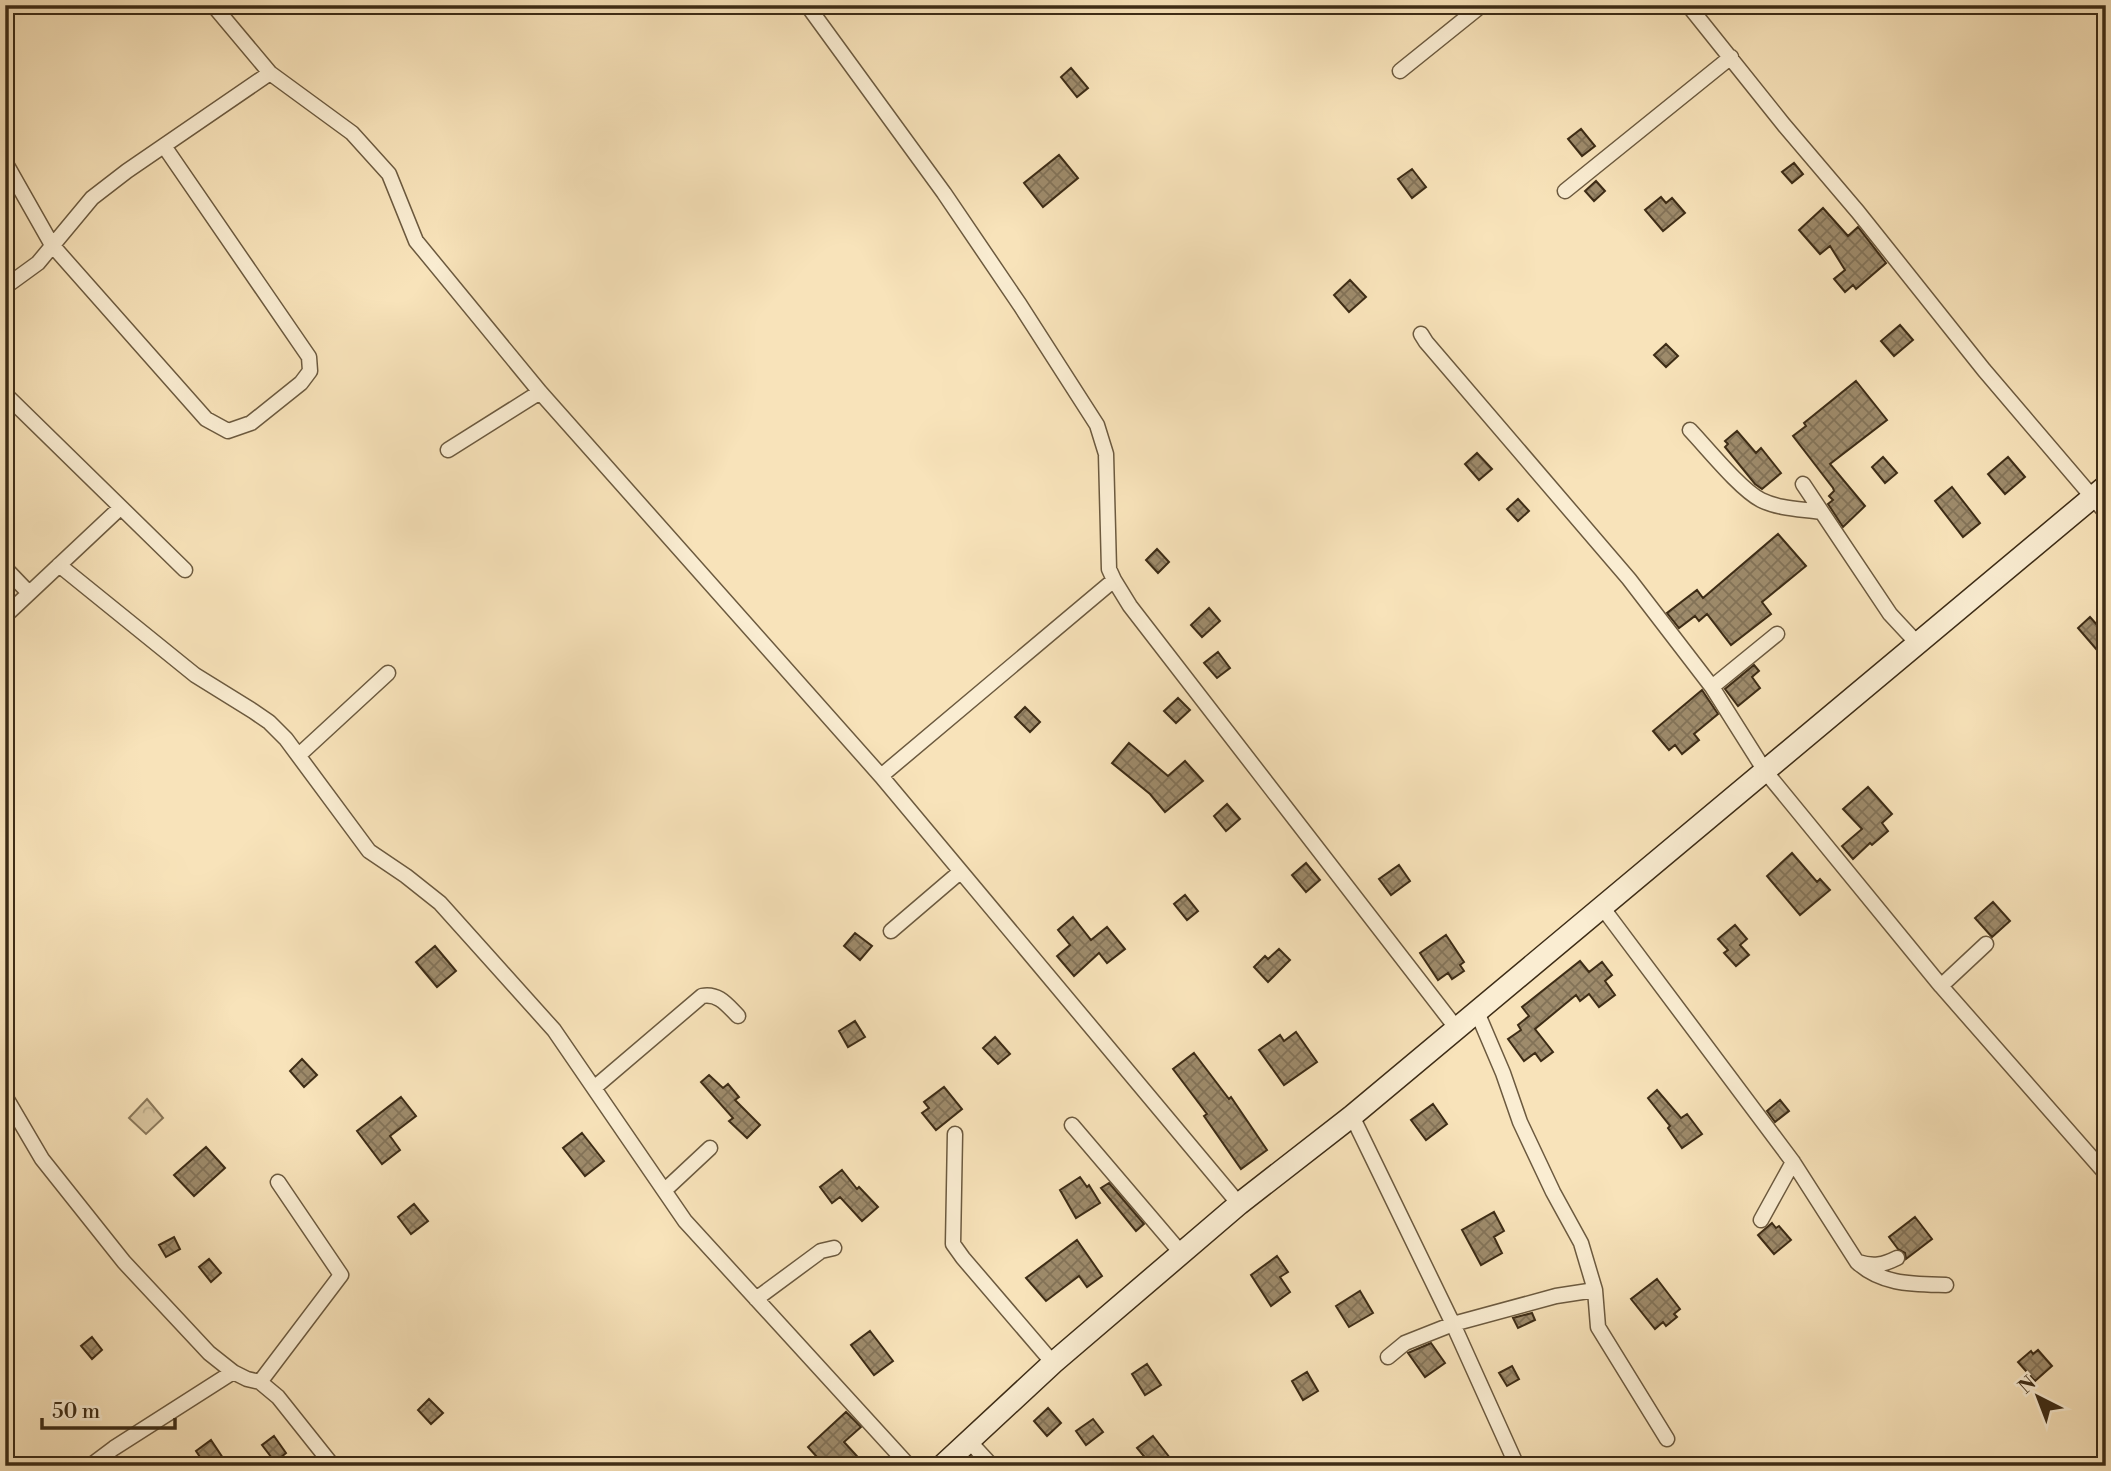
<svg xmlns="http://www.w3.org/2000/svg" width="2111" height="1471" viewBox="0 0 2111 1471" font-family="'Libre Bodoni',serif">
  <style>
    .park { fill: url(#park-crowns); stroke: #8a785a; stroke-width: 2 }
    .building { fill: url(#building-cross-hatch); stroke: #3d2c16; stroke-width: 2 }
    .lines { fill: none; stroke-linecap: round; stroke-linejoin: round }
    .street-casing { stroke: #6c5a3f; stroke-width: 17 }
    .secondary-casing { stroke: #3d2c16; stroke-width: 24 }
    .street { stroke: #faedd2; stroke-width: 14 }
    .secondary { stroke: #faedd2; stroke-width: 21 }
  </style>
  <defs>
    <pattern id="park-crowns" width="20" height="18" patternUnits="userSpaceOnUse" patternTransform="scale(1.75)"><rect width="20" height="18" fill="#d8c49e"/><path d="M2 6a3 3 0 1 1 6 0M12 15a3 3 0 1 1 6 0" fill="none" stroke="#baa987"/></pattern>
    <pattern id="building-cross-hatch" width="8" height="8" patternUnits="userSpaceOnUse" patternTransform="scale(1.75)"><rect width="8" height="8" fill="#9e8b6b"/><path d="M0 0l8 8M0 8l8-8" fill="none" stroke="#827257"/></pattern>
  </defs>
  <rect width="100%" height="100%" fill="#f8e3ba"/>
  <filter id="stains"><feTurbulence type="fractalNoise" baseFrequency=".00286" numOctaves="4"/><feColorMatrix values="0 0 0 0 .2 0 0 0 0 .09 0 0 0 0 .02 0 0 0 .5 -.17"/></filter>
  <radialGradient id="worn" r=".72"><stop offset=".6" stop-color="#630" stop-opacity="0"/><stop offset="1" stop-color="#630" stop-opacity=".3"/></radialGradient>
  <path class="park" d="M147,1099L163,1118L146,1134L129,1118Z"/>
  <path class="building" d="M1071,68L1088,88L1077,97L1061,77Z
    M1581,129L1595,146L1582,156L1568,139Z
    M1059,155L1078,178L1043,207L1024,183Z
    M1794,163L1803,174L1792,183L1782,172Z
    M1412,169L1426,187L1412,198L1398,179Z
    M1596,181L1605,191L1594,201L1585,191Z
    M1661,197L1666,203L1672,198L1685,213L1663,231L1645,210Z
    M1823,208L1848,236L1858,227L1886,263L1856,289L1853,285L1845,292L1834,279L1845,270L1830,246L1820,254L1799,230Z
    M1350,280L1366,297L1349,312L1334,295Z
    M1900,325L1913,340L1894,356L1881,341Z
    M1666,344L1678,356L1666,367L1654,355Z
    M1856,381L1887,420L1830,464L1865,506L1843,527L1828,504L1833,500L1829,496L1834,491L1833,488L1793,436L1806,426L1804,423Z
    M1737,431L1756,453L1761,448L1781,473L1762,489L1755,484L1725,447L1728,444L1725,441Z
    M1477,453L1492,469L1479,480L1465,464Z
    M1883,457L1897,473L1885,483L1872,467Z
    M2008,457L2025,477L2005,494L1988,474Z
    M1952,487L1980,523L1963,537L1935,501Z
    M1518,499L1529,511L1518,521L1507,509Z
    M1778,534L1806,566L1762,602L1771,614L1731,645L1707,614L1699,621L1695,616L1679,628L1667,613L1697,590L1703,598Z
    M1157,549L1169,562L1158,573L1146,560Z
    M1209,608L1220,621L1202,637L1191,625Z
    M2090,617L2106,635V642L2097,650L2078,628Z
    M1218,652L1230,668L1217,678L1204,663Z
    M1754,665L1759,671L1752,677L1760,688L1738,706L1725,689Z
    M1702,690L1718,714L1694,734L1699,740L1682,754L1675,745L1669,750L1653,731Z
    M1178,698L1190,710L1176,723L1164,711Z
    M1025,707L1040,722L1030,732L1015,717Z
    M1129,743L1168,776L1185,761L1203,781L1165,812L1150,794L1112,763Z
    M1868,787L1892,814L1882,823L1888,831L1872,845L1870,843L1853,859L1842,846L1862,829L1843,809Z
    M1227,804L1240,819L1226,831L1214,816Z
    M1792,853L1817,882L1820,879L1830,890L1800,915L1767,876Z
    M1306,863L1320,880L1306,892L1292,875Z
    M1399,865L1410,881L1391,895L1379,879Z
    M1185,895L1198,911L1187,920L1174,904Z
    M1993,902L2010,921L1992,937L1975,918Z
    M1073,917L1091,940L1107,927L1125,949L1107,963L1099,953L1074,976L1057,956L1070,945L1058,930Z
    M1735,925L1747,939L1740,945L1749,955L1736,966L1724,953L1728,950L1718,939Z
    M855,933L872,946L860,960L844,946Z
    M1446,935L1464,962L1460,965L1464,971L1452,979L1448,973L1438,980L1420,953Z
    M435,946L456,971L437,987L416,962Z
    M1279,949L1290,960L1268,982L1254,967L1265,956L1268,959Z
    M1580,961L1589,972L1602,962L1612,975L1605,981L1615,995L1599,1007L1589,994L1580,1001L1576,995L1535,1029L1553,1052L1541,1061L1535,1053L1524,1061L1508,1039L1521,1030L1518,1025L1529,1016L1522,1007Z
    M855,1021L865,1037L848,1047L839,1031Z
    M1296,1032L1317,1062L1284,1085L1259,1050L1280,1035L1284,1041Z
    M995,1037L1010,1054L998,1064L983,1048Z
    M1194,1053L1229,1099L1231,1097L1267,1150L1241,1169L1204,1116L1207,1114L1173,1069Z
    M302,1059L317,1075L304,1087L290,1071Z
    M709,1075L723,1088L728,1084L739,1097L735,1100L760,1125L747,1138L729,1121L733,1118L701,1082Z
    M944,1087L962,1109L936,1130L922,1113L929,1108L924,1102Z
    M1657,1090L1681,1118L1687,1114L1702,1134L1682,1148L1668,1128L1670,1126L1648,1098Z
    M401,1097L416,1116L390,1136L400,1150L382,1164L357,1131Z
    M1780,1100L1789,1111L1775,1122L1767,1111Z
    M1433,1104L1447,1124L1426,1140L1411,1120Z
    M582,1133L604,1161L585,1176L563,1148Z
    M206,1147L225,1168L194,1196L174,1175Z
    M842,1170L857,1189L859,1187L878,1207L862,1221L840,1197L832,1203L820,1187Z
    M1080,1177L1087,1187L1089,1185L1100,1203L1076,1218L1060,1190Z
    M1109,1183L1144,1224L1136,1231L1101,1188Z
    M414,1204L428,1221L411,1234L398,1217Z
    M1494,1212L1504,1231L1494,1237L1502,1253L1481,1265L1462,1230Z
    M1915,1217L1932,1239L1906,1259L1905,1253L1898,1249L1889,1237Z
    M1772,1223L1776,1228L1779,1226L1791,1240L1774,1254L1758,1235Z
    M174,1237L180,1249L166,1257L159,1245Z
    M1077,1240L1102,1276L1087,1287L1079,1276L1046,1301L1026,1278Z
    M1277,1256L1288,1272L1280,1277L1290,1292L1271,1306L1251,1275Z
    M209,1259L221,1273L211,1282L199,1267Z
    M1657,1279L1680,1309L1674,1314L1677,1317L1666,1326L1663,1322L1655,1329L1631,1299Z
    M1360,1291L1373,1313L1349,1327L1336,1306Z
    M1532,1313L1535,1320L1518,1328L1513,1318Z
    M870,1331L893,1361L874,1375L851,1345Z
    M92,1337L102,1350L92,1359L81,1346Z
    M1431,1343L1445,1363L1425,1377L1408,1353Z
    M2038,1350L2052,1366L2035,1381L2018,1362L2031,1351L2033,1354Z
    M1147,1364L1161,1385L1145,1395L1132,1374Z
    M1512,1366L1519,1379L1507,1386L1499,1373Z
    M1307,1372L1318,1391L1303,1400L1292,1381Z
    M429,1399L443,1413L431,1424L418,1410Z
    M1048,1408L1061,1423L1047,1436L1034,1421Z
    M846,1412L861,1427L844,1442L866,1466H825L808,1447Z
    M1093,1419L1103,1432L1086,1445L1076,1431Z
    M274,1436L286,1453L275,1462L262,1445Z
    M1153,1436L1170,1458L1160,1466H1152L1137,1448Z
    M211,1440L223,1458L212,1466H206L196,1451Z"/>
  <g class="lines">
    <defs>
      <path id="street" d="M213,5L270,73L352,133L389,174L416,241L540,392L881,776L1239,1204
        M807,5L944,193L1020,305L1097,425L1106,454L1109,569L1114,580L1130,606L1457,1029
        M1688,5L1784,125L1858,212L1984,370L2106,513
        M1400,71L1482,5
        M5,162L52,245L206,419L228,431L251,423L301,383L310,371L309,357L164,146
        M1565,191L1731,57
        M5,287L38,263L92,198L127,171L270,73
        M1421,334L1426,342L1629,579L1712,687L1765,771L1941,986L2106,1174
        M5,394L185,570
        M1690,430C1708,449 1740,489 1761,500C1779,509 1802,509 1821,512
        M448,450L540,392
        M1803,484L1890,614L1917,643
        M59,565L195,675L253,711L269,722L286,739L369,851L406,876L440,903L554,1030L685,1221L909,1466
        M5,568L29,593
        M5,616L120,508
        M1712,687L1777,634
        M299,755L388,673
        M881,776L1114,580
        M1602,907L1793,1162L1857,1262C1882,1285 1913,1284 1946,1285
        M891,931L960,872
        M1941,986L1986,944
        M1477,1012L1503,1073L1520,1122L1553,1192L1581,1243L1595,1290L1598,1327L1667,1439
        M594,1088L702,996C719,993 727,1005 738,1016
        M5,1096L42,1159L124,1262L209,1353L233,1372L247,1379L260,1382L278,1397L333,1466
        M1352,1116L1453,1324L1517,1466
        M1072,1125L1182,1254
        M955,1134L953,1244L963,1258L1053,1363
        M665,1190L710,1148
        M1761,1220L1793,1162
        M1858,1262C1874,1267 1883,1265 1897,1258
        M756,1299L821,1251L834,1248
        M1388,1357L1405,1343L1453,1324L1556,1296L1595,1290
        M260,1382L341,1275L278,1182
        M969,1441L992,1466
        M90,1466L114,1448L233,1372"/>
      <path id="secondary" d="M942,1466L1053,1363L1239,1204L1352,1116L2106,486"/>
    </defs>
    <use href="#street" class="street-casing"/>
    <use href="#secondary" class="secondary-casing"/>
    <use href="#street" class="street"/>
    <use href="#secondary" class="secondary"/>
  </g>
  <rect width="2111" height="1471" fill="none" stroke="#f8e3ba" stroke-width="28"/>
  <rect x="7" y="7" width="2097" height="1457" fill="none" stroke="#3d2c16" stroke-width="3.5"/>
  <rect x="14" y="14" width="2083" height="1443" fill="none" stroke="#3d2c16" stroke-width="2"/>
  <g transform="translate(2038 1397) rotate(318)" stroke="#faedd2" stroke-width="5" paint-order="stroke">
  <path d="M0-5L12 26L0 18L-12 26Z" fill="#3d2c16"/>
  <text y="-10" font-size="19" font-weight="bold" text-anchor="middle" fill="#3d2c16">N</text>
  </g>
  <path d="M42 1418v10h133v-10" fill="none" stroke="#3d2c16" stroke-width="3.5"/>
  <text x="52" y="1418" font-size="21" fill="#3d2c16" stroke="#faedd2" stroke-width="5" paint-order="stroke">50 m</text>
  <rect width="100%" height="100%" filter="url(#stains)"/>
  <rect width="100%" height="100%" fill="url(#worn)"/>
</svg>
